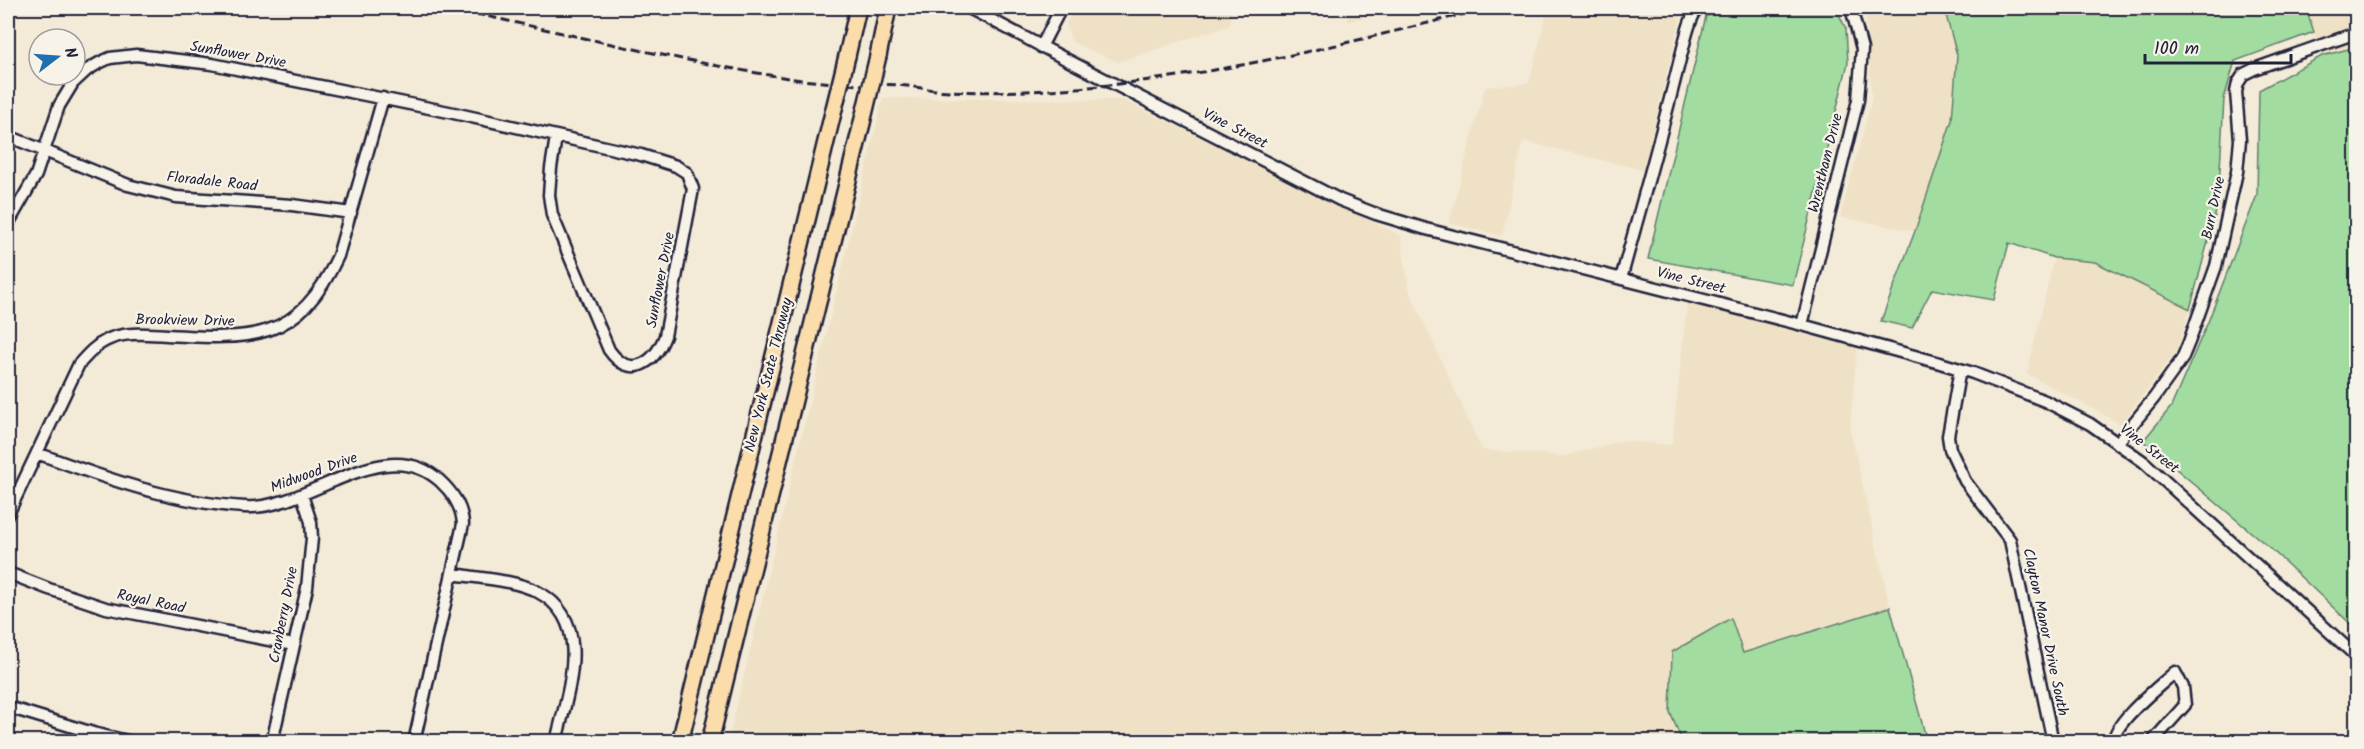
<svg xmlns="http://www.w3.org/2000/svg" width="2364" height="749" viewBox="0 0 2364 749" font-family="Kalam,sans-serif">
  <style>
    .built { fill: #efe1c5 }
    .green { fill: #a2dca1; stroke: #627f6e; stroke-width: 1.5 }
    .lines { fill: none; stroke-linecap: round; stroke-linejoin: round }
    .minor-casing { stroke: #22223b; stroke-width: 15 }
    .highway-casing { stroke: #22223b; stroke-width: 20 }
    .minor { stroke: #f7f3e8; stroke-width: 10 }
    .highway { stroke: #faddab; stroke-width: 15 }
    .rail { stroke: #22223b; stroke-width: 3; stroke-dasharray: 9 4.5; stroke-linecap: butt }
    .highway-bridge-casing { stroke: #22223b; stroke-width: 20; stroke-linecap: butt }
    .highway-bridge { stroke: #faddab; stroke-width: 15 }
    .labels { text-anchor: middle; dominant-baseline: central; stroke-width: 4.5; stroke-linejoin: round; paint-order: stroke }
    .street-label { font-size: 15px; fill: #22223b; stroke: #f7f3e8 }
  </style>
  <rect width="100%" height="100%" fill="#f3ebd8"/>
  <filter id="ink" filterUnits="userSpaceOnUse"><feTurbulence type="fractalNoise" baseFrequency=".0167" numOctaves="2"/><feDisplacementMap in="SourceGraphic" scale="12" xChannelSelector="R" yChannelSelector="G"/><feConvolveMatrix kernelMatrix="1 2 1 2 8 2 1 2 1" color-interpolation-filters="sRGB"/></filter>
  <g filter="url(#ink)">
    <path class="built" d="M1075,8H1231L1230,25L1118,62L1072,42L1066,24Z
      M1346,8H1403L1348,21Z
      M1548,8H1683L1643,170L1523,141L1502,236L1449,223L1485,87L1529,83Z
      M1865,8H1944L1957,55L1952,120L1915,231L1840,217L1872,99Z
      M2306,8H2356V47L2322,56Z
      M883,98L1123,100L1401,236L1409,290L1482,450L1564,456L1621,441L1672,445L1687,303L1857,348L1850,429L1890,607L1742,653L1731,619L1670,712L1682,741L728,742Z
      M2054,258L2095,262L2190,309L2176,352L2121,424L2027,374Z"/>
    <path class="green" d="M1750,8H1836L1846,29L1848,63L1793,285L1648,259L1706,16Z
      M1944,8H2306L2314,32L2235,61L2224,99L2218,204L2190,309L2095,262L2054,258L2009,243L1994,300L1932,289L1912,328L1881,321L1915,231L1952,120L1957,55Z
      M2356,47V629L2271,549L2143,441L2171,407L2208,322L2257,195L2259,90L2322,56Z
      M1890,607L1927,741H1682L1670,712L1672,652L1731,618L1743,653Z"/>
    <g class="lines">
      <defs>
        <path id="minor" d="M969,8L1075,64L1340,200L1376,214L1426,229L1802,325L1940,363L1973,373L2045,401L2090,424L2144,462L2356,656
          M1041,47L1061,8
          M8,136L128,185L176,197L292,205L351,213
          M8,224L36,175L59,106L73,83L87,70L99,63L110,58L136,55L212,64L449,112L641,155L676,166L687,173L693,189L665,336C654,364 630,380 609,350L552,215L549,195L551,168L556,137
          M1621,279C1641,206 1662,133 1680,59C1684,47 1689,15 1699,8
          M1802,325L1858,100L1862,49L1851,8
          M1960,369L1948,436L1950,449L1965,481L2010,540L2053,742
          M2118,442L2154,398L2182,359L2189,342L2216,266L2237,172L2240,140L2236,92L2238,83L2244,74L2254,69L2356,33
          M37,453C104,478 174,503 245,507C307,511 384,430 440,481C453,493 462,506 463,524L414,742
          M8,514L79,364C88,354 96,345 107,340C124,331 148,334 167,335C251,340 299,342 338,256L383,98
          M8,573L49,589L106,608L294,645
          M453,574C478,578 516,580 538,592C595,622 567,693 556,742
          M8,707L93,733L132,742
          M272,742L307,588L312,538L311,522L302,495
          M2114,742C2112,723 2161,685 2175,672L2183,687L2185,705L2152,742"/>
        <path id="highway" d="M847,56L858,8
          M878,56L888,8
          M680,742L831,121
          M710,742L862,123"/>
      </defs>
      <use href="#minor" class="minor-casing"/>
      <use href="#highway" class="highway-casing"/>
      <use href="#minor" class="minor"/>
      <use href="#highway" class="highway"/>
      <path class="rail" d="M449,8C566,33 684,63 802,80C822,82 841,84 861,85C873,85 885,84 898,85C915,86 933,91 950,91C1133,98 1313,52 1488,8"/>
      <defs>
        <path id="highway-bridge" d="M831,121L847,56
          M862,123L878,56"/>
      </defs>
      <use href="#highway-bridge" class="highway-bridge-casing"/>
      <use href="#highway-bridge" class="highway-bridge"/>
    </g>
  </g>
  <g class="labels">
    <g class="street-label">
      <text transform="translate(238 55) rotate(10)">Sunflower Drive</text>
      <text transform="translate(1235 129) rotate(27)">Vine Street</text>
      <text transform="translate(1826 163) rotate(-76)">Wrentham Drive</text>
      <text transform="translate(212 182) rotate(6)">Floradale Road</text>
      <text transform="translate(2214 208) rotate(-78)">Burr Drive</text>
      <text transform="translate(661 280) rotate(-79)">Sunflower Drive</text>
      <text transform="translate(1691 281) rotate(14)">Vine Street</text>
      <text transform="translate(185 321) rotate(1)">Brookview Drive</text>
      <text transform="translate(769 375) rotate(-76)">New York State Thruway</text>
      <text transform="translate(2149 449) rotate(38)">Vine Street</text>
      <text transform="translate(314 473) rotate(-20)">Midwood Drive</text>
      <text transform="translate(151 602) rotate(12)">Royal Road</text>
      <text transform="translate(284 615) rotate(-79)">Cranberry Drive</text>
      <text transform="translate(2045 632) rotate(78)">Clayton Manor Drive South</text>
    </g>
  </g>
  <rect width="2364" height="749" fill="none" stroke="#f7f3e8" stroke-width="30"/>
  <rect x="15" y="15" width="2334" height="719" fill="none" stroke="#22223b" stroke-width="2" filter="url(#ink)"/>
  <g transform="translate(57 57) rotate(73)"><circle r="28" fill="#f7f3e8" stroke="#a29fa3" stroke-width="1.5"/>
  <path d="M0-4.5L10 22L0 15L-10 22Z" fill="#1f6fb2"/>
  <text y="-9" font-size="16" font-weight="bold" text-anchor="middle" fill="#22223b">N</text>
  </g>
  <path d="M2145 54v9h146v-9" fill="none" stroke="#22223b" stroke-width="3"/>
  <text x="2154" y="54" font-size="18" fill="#22223b" stroke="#f7f3e8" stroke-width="4.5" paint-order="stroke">100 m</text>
</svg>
